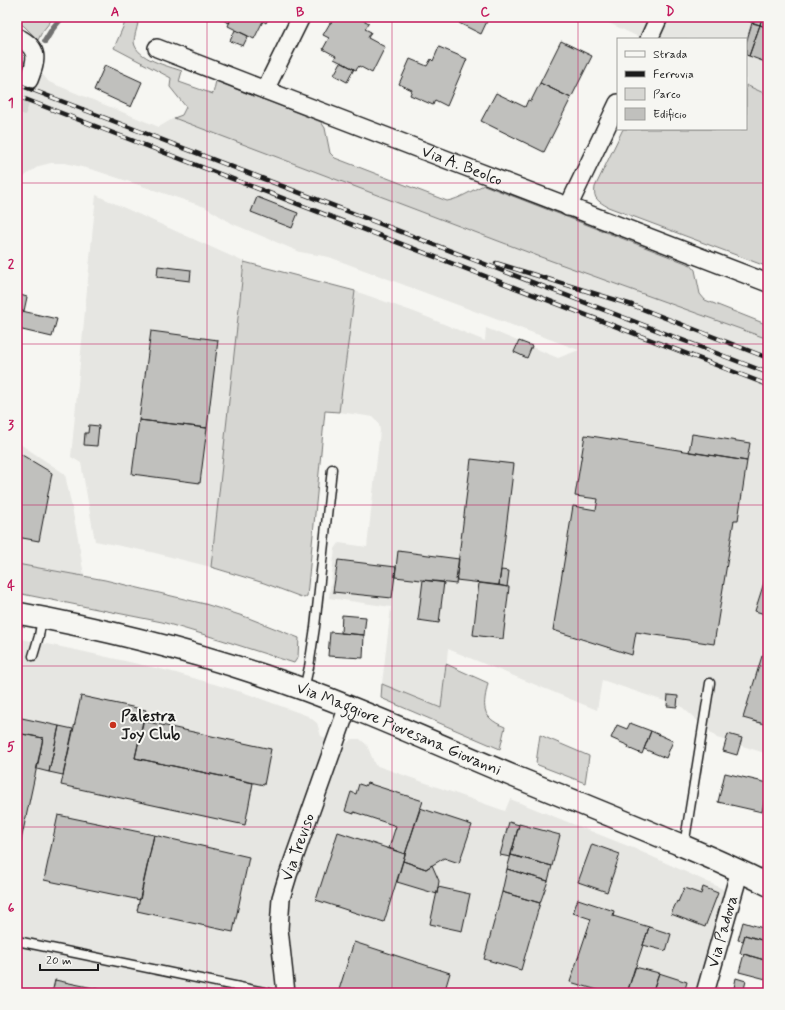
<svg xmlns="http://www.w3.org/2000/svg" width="785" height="1010" viewBox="0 0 785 1010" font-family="Mynerve,sans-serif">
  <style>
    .built { fill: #e6e6e2 }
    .green { fill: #d6d6d2; stroke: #797977 }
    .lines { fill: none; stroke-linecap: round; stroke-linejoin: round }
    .stream { stroke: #727271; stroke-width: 6 }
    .building { fill: #c0c0bd; stroke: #1c1c1c }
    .minor-tunnel { stroke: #d5d5d2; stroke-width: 17; stroke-dasharray: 17 8; stroke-linecap: butt }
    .service-casing { stroke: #1c1c1c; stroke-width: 11 }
    .minor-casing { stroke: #1c1c1c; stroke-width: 20 }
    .tertiary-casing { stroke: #1c1c1c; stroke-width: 24 }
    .service { stroke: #f6f6f2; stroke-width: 8 }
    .minor { stroke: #f6f6f2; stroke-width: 17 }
    .tertiary { stroke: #f6f6f2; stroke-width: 21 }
    .rail-casing { stroke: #1c1c1c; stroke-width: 4.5 }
    .rail { stroke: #f6f6f2; stroke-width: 3; stroke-dasharray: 9; stroke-linecap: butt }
    .grid { fill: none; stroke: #c2185b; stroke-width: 1; stroke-opacity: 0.55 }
    .poi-dot { fill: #c8321e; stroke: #f6f6f2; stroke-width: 1.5 }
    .labels { text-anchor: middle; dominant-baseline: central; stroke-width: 4; stroke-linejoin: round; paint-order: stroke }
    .street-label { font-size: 16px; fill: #1c1c1c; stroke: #f6f6f2 }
    .poi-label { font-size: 16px; font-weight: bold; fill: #1c1c1c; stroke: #f6f6f2; text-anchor: start }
    .neatline { fill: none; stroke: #c2185b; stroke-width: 1.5 }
    .grid-label { font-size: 13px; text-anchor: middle; font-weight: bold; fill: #c2185b }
  </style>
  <rect width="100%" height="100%" fill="#f6f6f2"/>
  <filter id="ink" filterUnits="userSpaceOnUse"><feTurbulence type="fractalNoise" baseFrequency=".025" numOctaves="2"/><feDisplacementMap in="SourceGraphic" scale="8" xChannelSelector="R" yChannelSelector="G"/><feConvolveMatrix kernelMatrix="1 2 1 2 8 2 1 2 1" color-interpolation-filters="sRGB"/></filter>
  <g filter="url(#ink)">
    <path class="built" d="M596,17H768V95L746,85V39H643Z
      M17,66L43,75L49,82L159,127L174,118L538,256L768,339V754L717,738L682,707L602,680L597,710L448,649L442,708L382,684L391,607L329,598L335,549L339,543L367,547L380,431L379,425L377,421L373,417L367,416L339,412L355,291L417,313L485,341L486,328L558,358L579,350L329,257L300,252L233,224L205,207L94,170L65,163H51L39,166L30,172L18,182L17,144L19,141L17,140Z
      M96,195L244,262L211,567L151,552L95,541L81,463L71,457Z
      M17,442L65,474L78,538L84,576L17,564Z
      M17,638L76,650L169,671L245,693L308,716L317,723L321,736L343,746L352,739H360L367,745L375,765L505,811L510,799L633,848L734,894L705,993H17Z"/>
    <path class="green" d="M17,17H54L42,32L38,40L24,26L17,22Z
      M127,18L138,23C137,28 134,37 134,42C136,59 168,66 182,71L179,82L213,94L216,81L321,122L325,128L330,153L335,158L447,201C460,199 472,190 484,185L691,265L695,270L700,294L705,300L768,325V339L538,256L174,118L182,115L186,107L170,87L171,78L114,48Z
      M17,53C22,58 25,61 24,68L17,66Z
      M746,85L768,95V267L608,207C598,201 593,199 595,187L623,129H746Z
      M244,262L355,291L339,412L325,411L307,596L304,598L264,583L211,567Z
      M17,564L105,580L205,604L246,617L299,638L298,657L294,663L222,640L162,622L17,593Z
      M446,664L488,683C483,706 480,717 505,727L500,749L381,698L382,684L441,708Z
      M540,735L589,756L585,783L538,765L536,763Z"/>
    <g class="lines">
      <path class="stream" d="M45,41L53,28L62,17"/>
    </g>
    <path class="building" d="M217,17H232L229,23Z
      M232,17H269L266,23L263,21L254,39L228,26Z
      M334,17L337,18L338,17H357L369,23L365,29L371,32L368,38L385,47L372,73L359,66L356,70L334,59L336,56L323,49L329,38L323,35L330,23H331Z
      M462,17H489L481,34L459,23Z
      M737,17H762L760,25Z
      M762,17H768V28L760,25Z
      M752,23L760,25L749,56L746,55V43Z
      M760,25L768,28V63L749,56Z
      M235,30L248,36L243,46L230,41Z
      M561,41L592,56L571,98L540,83Z
      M439,47L467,59L447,106L435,100L433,105L410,95L412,90L399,84L410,59L427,66L431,59L433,61Z
      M341,62L354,69L347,82L334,75Z
      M105,65L142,82L131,107L94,90Z
      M540,83L571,98L544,152L481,121L496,93L525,107L528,100L531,101Z
      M257,197L298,213L292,228L251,212Z
      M158,266L191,270L190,281L157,277Z
      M17,294L27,297L24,311L17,309Z
      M17,309L22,311L18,329H17Z
      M22,311L57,319L52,337L18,329Z
      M151,331L218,340L207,428L139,420Z
      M519,341L532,346L527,358L514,352Z
      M139,420L207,428L200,483L132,474Z
      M89,425L99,426L97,446L84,445L85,433H88Z
      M692,434L750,443L747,461L689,452Z
      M585,435L747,461L738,520H734L714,644L636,632L632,655L553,630L573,506L596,510L598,499L575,496Z
      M17,452L52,473L39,541L17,537Z
      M471,459L514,464L499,585L456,580Z
      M398,551L459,559L456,584L395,577Z
      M338,560L396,567L392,598L333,592Z
      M501,570L509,571L507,587L499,585Z
      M768,570V615L755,611Z
      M423,580L444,582L439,623L418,620Z
      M479,583L509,587L503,639L473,635Z
      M342,615L366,617L364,635L341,633Z
      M330,632L364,635L363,658L328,656Z
      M762,656L768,658V725L743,718Z
      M668,695L678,696L677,707L667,706Z
      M81,696L146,710L135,758L253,783L245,825L61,785Z
      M17,717L59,726L49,772L37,769L43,738L17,733Z
      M143,721L271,749L264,785L135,758Z
      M630,723L651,731L642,754L628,748L629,746L611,738L617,725L627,729Z
      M59,726L73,729L63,775L49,772Z
      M651,731L673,741L666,758L644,749Z
      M17,733L43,738L17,859Z
      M728,734L742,738L737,755L723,751Z
      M725,773L768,783L762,812L718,802Z
      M367,783L423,801L405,854L389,848L396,826L354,812V814L345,811L351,792L356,794L359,784L365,786Z
      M420,808L472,825L459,863L444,858L426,869L403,861Z
      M58,815L154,835L140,900L44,880Z
      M509,822L519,825L510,857L500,855Z
      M519,824L560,835L552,866L511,855Z
      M338,832L405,854L384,922L316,900Z
      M154,835L249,857L233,932L137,911Z
      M592,844L620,854L607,892L578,882Z
      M511,855L552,866L548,881L507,869Z
      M403,861L426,869L432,865L439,881L437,894L397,882Z
      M507,869L548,881L540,903L502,892Z
      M438,887L470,894L462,931L430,924Z
      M703,887L718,893L705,927L671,914L677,901L678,902L684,888L701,894Z
      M502,892L540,903L521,970L484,959Z
      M578,899L614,911L613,916L649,927L627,993H608L570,982L591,919L573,913Z
      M743,922L766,929V931H768V942L745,935L743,941L738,940Z
      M649,927L671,934L666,951L643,945Z
      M745,935L768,942V961L740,953Z
      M354,942L450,973L444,993H338Z
      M744,954L768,961L765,969L768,970L766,979L739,972Z
      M635,967L659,973L652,993H627Z
      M659,973L687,982L684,993H652Z
      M736,978L746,981L743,993H733Z
      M55,980L117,993H52Z"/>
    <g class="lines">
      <path class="minor-tunnel" d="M17,112L29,80"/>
      <defs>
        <path id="service" d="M33,656L39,636L42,618
          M304,689L309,667L315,627L332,469
          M684,846L710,683
          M17,941L269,993"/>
        <g id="minor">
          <path d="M17,37C40,48 37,59 29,80"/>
          <path d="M649,39L659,17"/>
          <path id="s1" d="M157,48L265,90L479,172L768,283"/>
          <path d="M265,90L301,17"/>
          <path d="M568,207L618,103"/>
          <path id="s2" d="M286,993L279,929L281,898L288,875L348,706"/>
          <path id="s3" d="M705,993L740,870"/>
        </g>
        <g id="tertiary">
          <path id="s4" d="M17,613C99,628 180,648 259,674C346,702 429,741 513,776C565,797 617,818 669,840C702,854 736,868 768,885"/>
        </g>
      </defs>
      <use href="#service" class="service-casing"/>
      <use href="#minor" class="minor-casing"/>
      <use href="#tertiary" class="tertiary-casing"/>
      <use href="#service" class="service"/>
      <use href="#minor" class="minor"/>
      <use href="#tertiary" class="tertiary"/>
      <defs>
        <path id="rail" d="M17,84L768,373
          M17,96L768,385
          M496,263L632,305L768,358"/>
      </defs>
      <use href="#rail" class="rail-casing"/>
      <use href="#rail" class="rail"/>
    </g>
  </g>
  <path class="grid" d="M207,17V993M392,17V993M578,17V993M17,183H768M17,344H768M17,505H768M17,666H768M17,827H768"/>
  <circle class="poi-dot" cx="113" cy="725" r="4"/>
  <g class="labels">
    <g class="street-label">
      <text stroke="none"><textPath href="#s1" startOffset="327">Via A. Beolco</textPath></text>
      <text stroke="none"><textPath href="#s4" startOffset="400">Via Maggiore Piovesana Giovanni</textPath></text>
      <text stroke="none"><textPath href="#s2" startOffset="149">Via Treviso</textPath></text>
      <text stroke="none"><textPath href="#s3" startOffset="64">Via Padova</textPath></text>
    </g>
    <g class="poi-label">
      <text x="121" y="716">Palestra<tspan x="121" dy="18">Joy Club</tspan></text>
    </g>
  </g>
  <rect width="785" height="1010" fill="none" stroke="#f6f6f2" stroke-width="44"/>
  <rect x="617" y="38" width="130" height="92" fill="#f6f6f2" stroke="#9f9f9c"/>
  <rect x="625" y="51" width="20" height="6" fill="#f6f6f2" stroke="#9f9f9c"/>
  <text x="653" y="58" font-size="12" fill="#1c1c1c">Strada</text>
  <rect x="625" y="71" width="20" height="6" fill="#1c1c1c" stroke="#9f9f9c"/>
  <text x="653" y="78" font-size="12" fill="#1c1c1c">Ferrovia</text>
  <rect x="625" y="88" width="20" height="12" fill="#d6d6d2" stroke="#9f9f9c"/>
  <text x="653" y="98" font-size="12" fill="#1c1c1c">Parco</text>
  <rect x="625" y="108" width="20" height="12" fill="#c0c0bd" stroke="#9f9f9c"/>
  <text x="653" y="118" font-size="12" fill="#1c1c1c">Edificio</text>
  <path d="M40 964v6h58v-6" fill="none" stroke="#1c1c1c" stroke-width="2"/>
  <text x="46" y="964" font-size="12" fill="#1c1c1c" stroke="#f6f6f2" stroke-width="3" paint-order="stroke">20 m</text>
  <rect x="22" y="22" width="741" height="966" class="neatline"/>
  <g class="grid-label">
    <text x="115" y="16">A</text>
    <text x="300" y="16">B</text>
    <text x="485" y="16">C</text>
    <text x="670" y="16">D</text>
    <text x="11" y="107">1</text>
    <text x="11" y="268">2</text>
    <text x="11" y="429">3</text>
    <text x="11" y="590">4</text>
    <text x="11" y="751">5</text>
    <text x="11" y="912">6</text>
  </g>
</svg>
